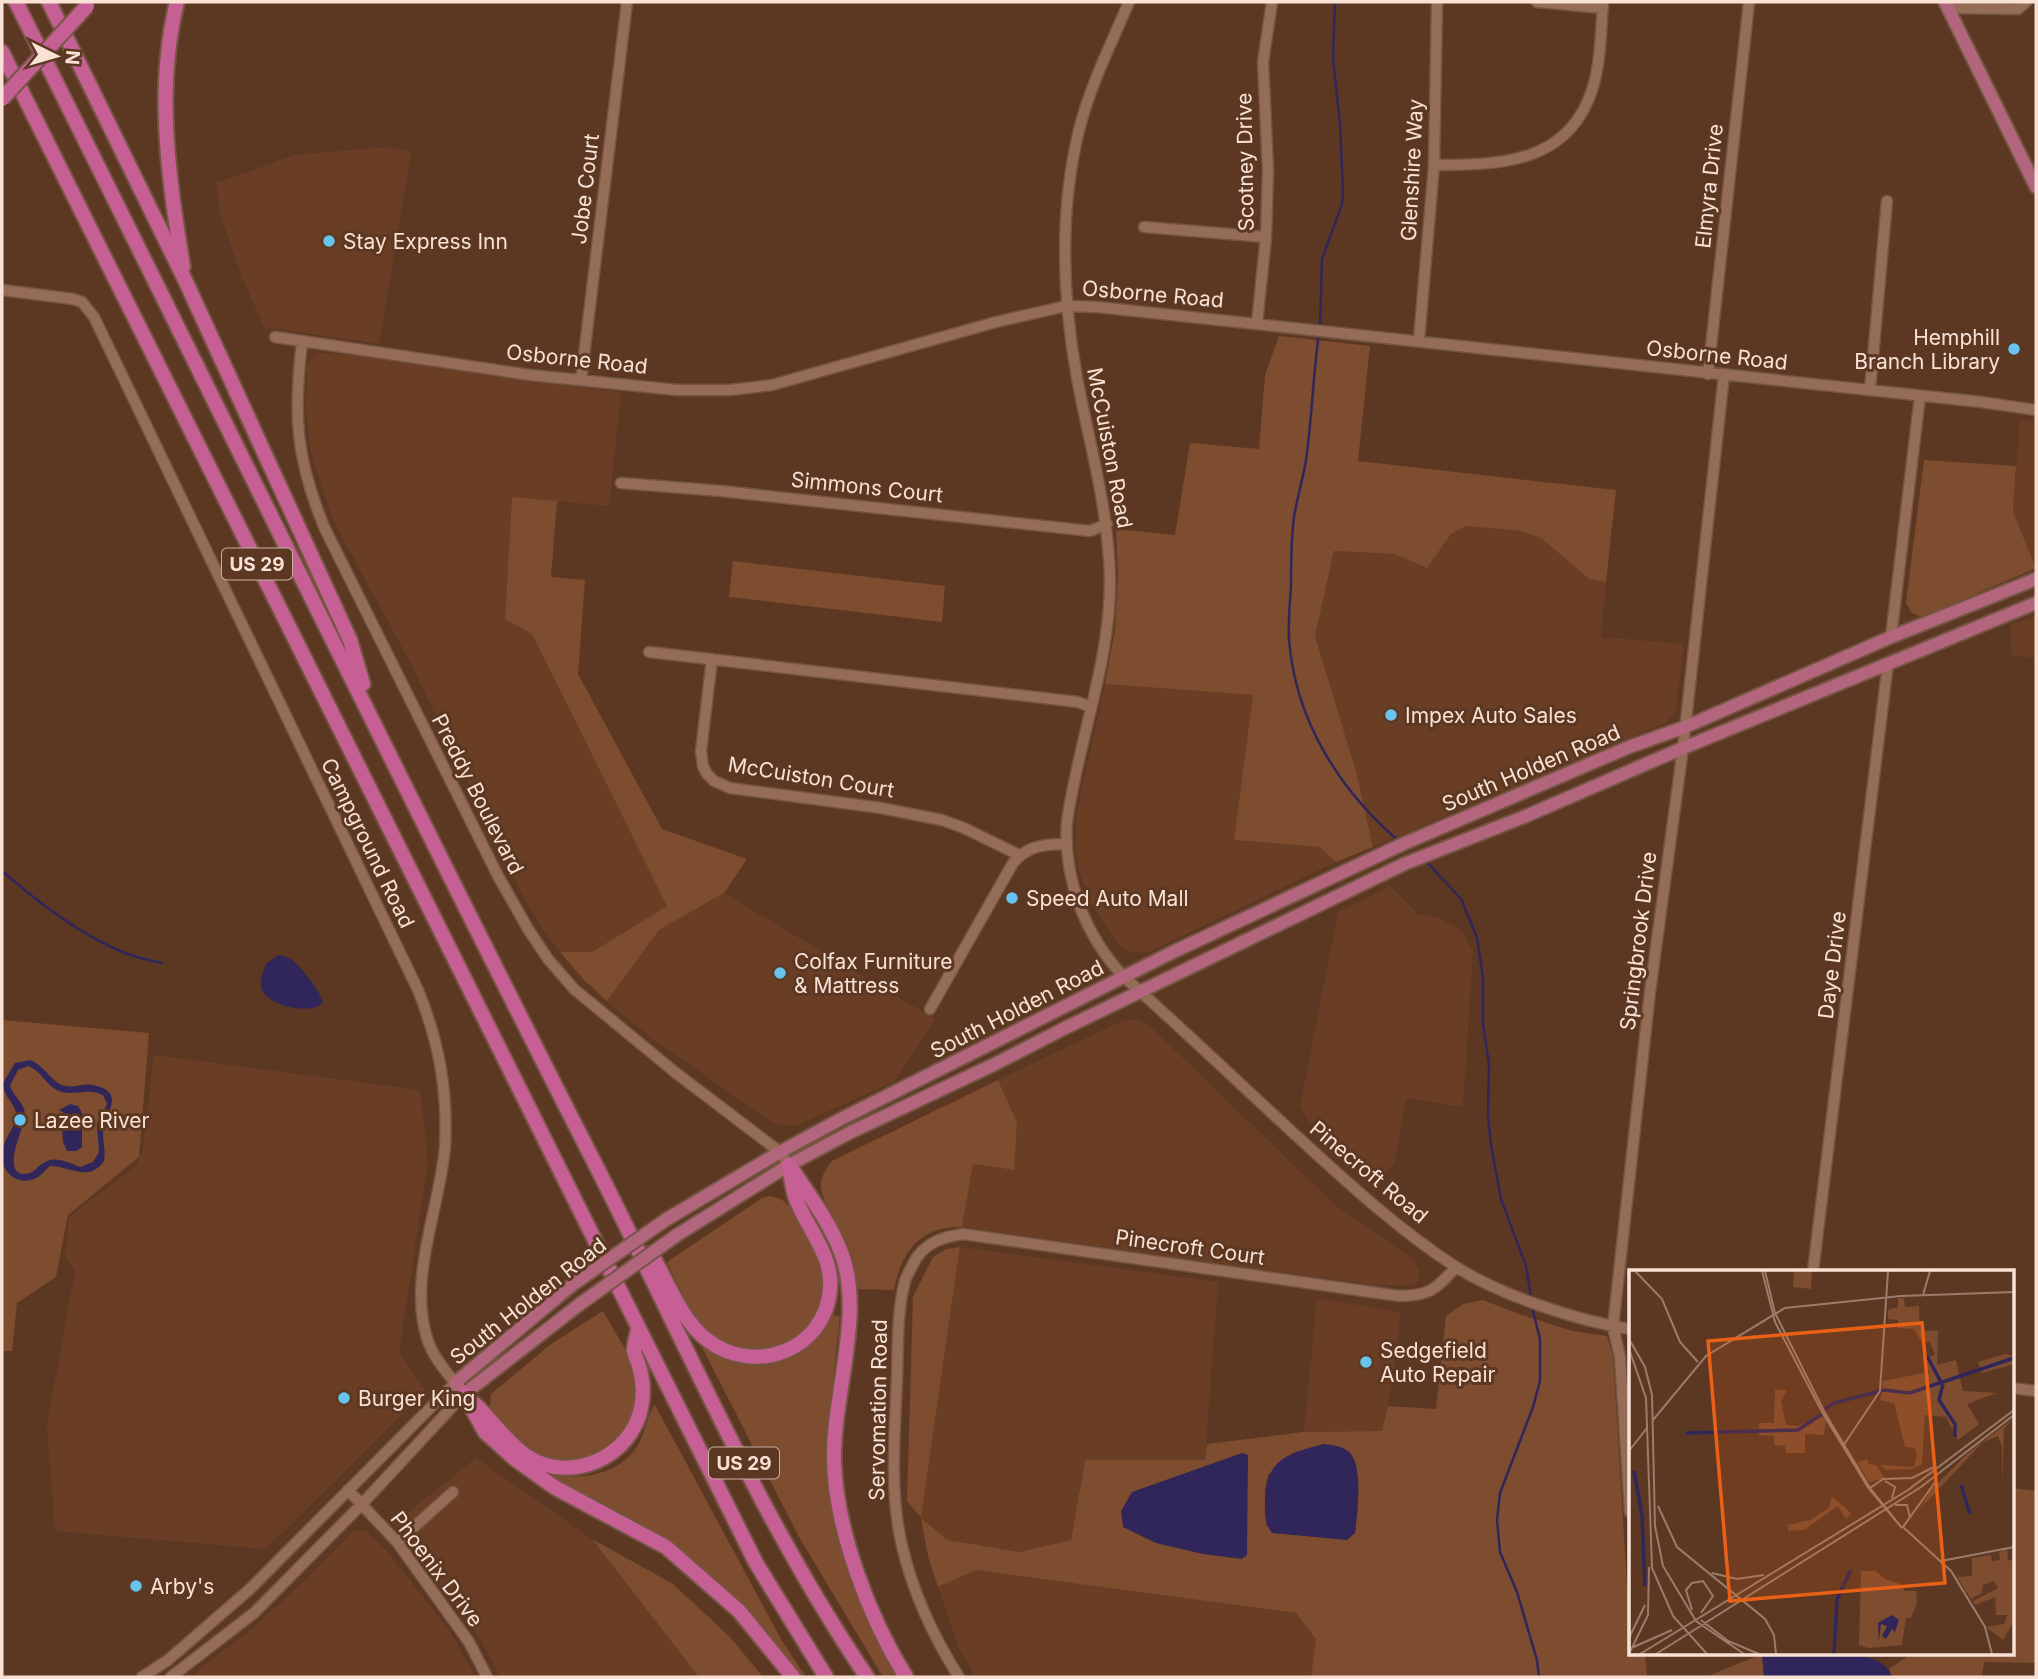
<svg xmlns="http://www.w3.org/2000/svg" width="2038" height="1679" viewBox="0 0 2038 1679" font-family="Inter,sans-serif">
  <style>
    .built { fill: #693e25 }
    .green { fill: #7e4c2e; fill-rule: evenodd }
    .water { fill: #312659; fill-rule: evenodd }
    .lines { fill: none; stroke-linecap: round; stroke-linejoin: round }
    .stream { stroke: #312659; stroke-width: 2.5 }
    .minor-casing { stroke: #745542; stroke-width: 13 }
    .major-casing { stroke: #745542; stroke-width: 16 }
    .highway-casing { stroke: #745542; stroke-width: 18 }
    .minor { stroke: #956d57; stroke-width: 10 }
    .major { stroke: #b2657c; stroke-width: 12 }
    .highway { stroke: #c66094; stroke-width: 14 }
    .major-bridge-casing { stroke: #745542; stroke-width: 16; stroke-linecap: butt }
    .highway-bridge-casing { stroke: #745542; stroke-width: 18; stroke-linecap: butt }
    .major-bridge { stroke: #b2657c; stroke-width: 12 }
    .highway-bridge { stroke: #c66094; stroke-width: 14 }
    .poi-dot { fill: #66c4ef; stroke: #5c3823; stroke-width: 2.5 }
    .labels { text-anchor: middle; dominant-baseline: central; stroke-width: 6; stroke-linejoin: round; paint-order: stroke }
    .shield { fill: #5c3823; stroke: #caafa0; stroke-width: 2 }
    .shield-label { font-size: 19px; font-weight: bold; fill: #f9e2d5 }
    .street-label { font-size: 21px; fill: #f9e2d5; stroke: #5c3823 }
    .poi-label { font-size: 21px; fill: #f9e2d5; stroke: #5c3823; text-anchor: start }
    .inset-river { fill: none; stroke: #312659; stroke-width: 3.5 }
    .inset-road { fill: none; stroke: #9b7c6a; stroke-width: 2 }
    .view { fill: #e96016; fill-opacity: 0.15; stroke: #e96016; stroke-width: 3.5 }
    .inset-edge { fill: none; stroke: #f9e2d5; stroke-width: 3.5 }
  </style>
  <rect width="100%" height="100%" fill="#5c3823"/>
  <path class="built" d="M387,147L411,151L379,344L264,327L244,282L221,217L216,183L295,155Z
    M317,353L355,355L528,381L621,392L609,506L512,497L505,619L532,634L667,906L592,952H560L544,931L524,898L409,660L332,518L310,448L306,406L307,365L311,358Z
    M2020,419L2036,422V568L2013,512Z
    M1466,526L1521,531L1541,538L1589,579L1606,582L1601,637L1684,644L1675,713L1667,722L1373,847L1356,771L1315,636L1334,551L1394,554L1427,568L1451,534Z
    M2036,616V658L2012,655L2010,625Z
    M1105,684L1254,695L1234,840L1320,847L1336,862L1146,953L1128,951L1119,945L1089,900L1079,870L1075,847L1077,811Z
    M1390,886L1418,914L1439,918L1461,930L1473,951L1463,1107L1406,1098L1394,1165L1379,1178L1310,1122L1300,1107L1338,912Z
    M724,893L935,1019L895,1081L798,1125L787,1126L771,1122L646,1034L607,1001L659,930Z
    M1124,1020H1138L1152,1028L1336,1206L1413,1259L1419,1270L1418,1283L1408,1286L1376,1285L962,1227L973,1164L1013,1170L1017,1122L998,1080Z
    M154,1055L420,1090L428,1161L399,1352L426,1391L266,1549L55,1531L47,1424L75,1272L65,1254L69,1217L136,1166L143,1148Z
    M960,1247L1218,1282L1205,1460H1085L1071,1540L1019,1552L948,1540L921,1518Z
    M1317,1298L1400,1312L1395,1367L1383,1431L1304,1432Z
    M476,1458L592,1539L699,1677H500L479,1637L395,1523Z
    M354,1530H365L386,1550L449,1630L475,1677H195L198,1670L247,1633L305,1581Z
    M975,1570L1296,1613L1317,1639L1311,1677H976L959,1649L938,1587Z"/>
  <path class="green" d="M1279,336L1370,346L1358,461L1616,490L1606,582L1589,579L1541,538L1521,531L1466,526L1451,534L1427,568L1394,554L1334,551L1315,636L1356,771L1373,847L1336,862L1320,847L1234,840L1253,695L1105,684L1115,630L1118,577L1116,529L1175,535L1190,443L1259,449L1265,375Z
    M1924,460L2016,466L2013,512L2036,568L1923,617L1912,613L1906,603Z
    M512,497L557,501L551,577L585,580L578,674L662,829L747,859L724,893L659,930L607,1001L583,979L560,952H592L667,906L532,634L505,619Z
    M733,561L945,586L942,622L729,597Z
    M2,1020L149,1033L139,1157L68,1215L56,1277L17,1303L12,1351H2Z
    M998,1080L1017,1122L1014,1170L973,1164L962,1227C920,1226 901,1252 894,1290L857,1289C856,1272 853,1255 846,1240C839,1226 821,1201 821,1186C820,1177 827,1168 832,1161Z
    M770,1196L781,1199L792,1208L820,1265L823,1287L816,1316L803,1332L787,1345L747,1352L728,1346L697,1325L667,1262L762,1198Z
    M960,1247L921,1518L948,1540L1019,1552L1071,1540L1085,1460H1205L1207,1444L1303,1432L1382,1431L1388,1406L1436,1409L1446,1316L1463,1304L1483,1300L1519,1314L1572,1331L1607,1336L1613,1356L1628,1601L1630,1604V1653H1645L1647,1677H1311L1316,1639L1296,1613L976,1570L938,1587L928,1556L921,1518L907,1501L913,1297L933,1257L947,1249ZM1355,1462L1358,1505L1355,1533L1266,1526L1265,1489L1268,1474Z
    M603,1311C612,1328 631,1355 634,1373C646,1433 592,1483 535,1453C517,1443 503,1422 490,1407L491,1394L551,1344Z
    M831,1315L840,1316L829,1416V1480L862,1604L897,1677H883L799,1537L702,1347L704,1346C755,1381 800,1368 831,1315Z
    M655,1405L782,1641L806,1677H800L734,1597L681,1553L551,1479L552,1475C585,1480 625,1474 641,1439C645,1430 649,1411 655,1405Z
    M2012,1488L2036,1491V1663L1984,1662L1982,1677H1892L1889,1669L1913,1653H2012Z
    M592,1539L673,1584L730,1637L763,1677H699Z
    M1762,1654L1764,1677H1706L1708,1676Z"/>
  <path class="water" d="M278,955C282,956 286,956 289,958C299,963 322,993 323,1003C310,1016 262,1005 261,986C260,979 264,970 266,964Z
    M30,1060C45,1065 50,1082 65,1086C74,1088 84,1083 93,1085C128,1092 104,1114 103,1133C103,1143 106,1151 104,1161C89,1183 70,1166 50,1166C46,1169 43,1174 38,1177C19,1188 0,1173 2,1152C4,1139 14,1129 17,1116C15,1102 3,1097 3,1083L15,1063ZM28,1066C42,1071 45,1085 59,1091C74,1097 88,1087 103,1095L107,1104L97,1124L99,1152L93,1162L80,1167C65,1161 53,1154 39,1166C35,1170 31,1174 25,1174C0,1174 24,1129 25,1115C25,1103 13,1096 10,1086L18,1070Z
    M70,1104L78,1106L82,1113V1147L76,1151H67L63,1142L62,1128L71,1125V1117L59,1110Z
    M1324,1444C1333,1445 1342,1446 1349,1452C1364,1465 1357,1515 1355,1533L1347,1540L1272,1533C1264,1523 1265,1514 1265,1502C1265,1460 1287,1453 1324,1444Z
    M1242,1453L1248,1455L1247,1555L1242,1559L1203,1554L1156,1543L1123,1527L1121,1511L1132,1492Z
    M1843,1653C1863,1657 1884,1656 1892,1677H1764L1762,1654Z"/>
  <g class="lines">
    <path class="stream" d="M1320,327L1322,259L1342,204L1343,191L1340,124L1333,58L1335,2
      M1319,333C1313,375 1312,418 1306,460C1303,479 1297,498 1294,517C1291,539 1291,563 1291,586C1290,603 1288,621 1289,639C1295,720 1339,790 1400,842
      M1425,860L1461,899L1477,937L1483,978V1025L1489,1064L1488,1116L1491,1145L1501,1199L1526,1266L1531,1297
      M2,871C38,902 80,935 125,953C137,958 150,960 162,963
      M1532,1307L1540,1339V1381L1533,1407L1500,1493L1497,1520L1500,1552L1517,1592L1537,1660L1539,1677"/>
    <defs>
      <path id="minor" d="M1129,2C1111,44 1090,86 1079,130C1059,212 1062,295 1077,378C1090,447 1109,510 1110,582C1110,663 1078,742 1067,822C1063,878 1085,936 1124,977C1184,1030 1241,1085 1300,1139C1349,1184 1399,1230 1456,1267C1501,1295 1577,1321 1630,1329
        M1537,2L1603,8
        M1949,8L2018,9L2026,2
        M1434,165C1500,165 1570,164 1593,87C1601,60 1601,29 1603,2
        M1144,227L1266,237
        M2,290L73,299L82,302L94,317L418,990C439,1042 448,1090 445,1147C440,1207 408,1278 427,1338C432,1355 444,1369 455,1383L250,1589L168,1660L142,1677
        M1257,323L1266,237L1268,170L1263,62L1272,2
        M275,337L530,375L677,390H730L772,385L996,322L1066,306L1097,307L1981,402L2036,410
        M1419,340L1434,165L1437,2
        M302,342C293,416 296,459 325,529L498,876L528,929L548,959L574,989L676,1073L780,1152L789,1165
        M1708,374L1749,2
        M581,380L627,2
        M1870,390L1887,201
        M621,483L721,491L1090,531L1107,524
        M1891,637L1920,396
        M649,652L1078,702L1091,707
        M712,659L701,751L703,766L707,774L714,781L730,788L881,808L942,820L964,828L1019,855
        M930,1009L1013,863C1027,846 1044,844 1065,844
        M1813,1271L1888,663
        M2012,1388L2036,1391
        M348,1490L397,1542L469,1642L487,1677
        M1630,1512L1620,1357L1613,1327L1650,992L1683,748L1724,375
        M397,1542L453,1492
        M171,1677L254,1613L362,1504L464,1394
        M959,1677C934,1638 913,1592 902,1546C889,1491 895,1432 897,1376C898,1345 897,1311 905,1281C908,1273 913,1264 917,1257C929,1241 944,1237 963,1234L1399,1296C1430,1296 1436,1289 1456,1267"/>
      <path id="major" d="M1945,2L2036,187
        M667,1219L780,1152L839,1120L1173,952L1403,844L1629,747L1685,727L1891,637L2036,579
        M677,1235L789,1165L851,1132L993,1065L1065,1028L1404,864L1526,816L1683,748L2036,603
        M572,1285L455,1383L464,1394L580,1304"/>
      <path id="highway" d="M16,2C208,385 394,770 589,1152C679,1327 756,1513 867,1677
        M49,2L186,282L350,640L363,684
        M177,2C155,90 169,179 183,267
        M2,52L756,1563L826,1677
        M789,1165C807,1192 829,1221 841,1252C865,1313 832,1397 834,1462C836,1531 870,1619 906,1677
        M649,1254L654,1259C669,1285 682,1320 706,1339C753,1377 826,1351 830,1288C833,1256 807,1228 796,1199C793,1191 792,1182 790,1173
        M464,1394L485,1432L515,1459L554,1487L666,1547L739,1611L793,1677
        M475,1404C493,1421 507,1443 528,1457C571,1484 631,1457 641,1408C644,1394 643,1379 639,1366C638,1361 634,1355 634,1350C634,1344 637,1336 638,1329"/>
    </defs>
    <use href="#minor" class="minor-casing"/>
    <use href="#major" class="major-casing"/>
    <use href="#highway" class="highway-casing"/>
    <use href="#minor" class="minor"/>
    <use href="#major" class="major"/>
    <use href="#highway" class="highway"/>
    <defs>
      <path id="major-bridge" d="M572,1285L667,1219
        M580,1304L677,1235"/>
      <path id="highway-bridge" d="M2,99L87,6"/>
    </defs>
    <use href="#major-bridge" class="major-bridge-casing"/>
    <use href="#highway-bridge" class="highway-bridge-casing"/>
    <use href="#major-bridge" class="major-bridge"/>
    <use href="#highway-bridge" class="highway-bridge"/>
  </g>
  <g class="poi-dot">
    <circle cx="329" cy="241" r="7"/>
    <circle cx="2014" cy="349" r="7"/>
    <circle cx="1391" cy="715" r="7"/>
    <circle cx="1012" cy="898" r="7"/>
    <circle cx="780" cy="973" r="7"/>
    <circle cx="20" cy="1120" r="7"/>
    <circle cx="1366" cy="1362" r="7"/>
    <circle cx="344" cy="1398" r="7"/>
    <circle cx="136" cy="1586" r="7"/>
  </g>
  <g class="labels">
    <g class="shield">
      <rect x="222" y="548.5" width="70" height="31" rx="5"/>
      <rect x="709" y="1447.5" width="70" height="31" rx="5"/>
    </g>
    <g class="shield-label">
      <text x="257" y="564">US 29</text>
      <text x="744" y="1463">US 29</text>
    </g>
    <g class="street-label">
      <text transform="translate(1245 162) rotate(-91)">Scotney Drive</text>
      <text transform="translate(1412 170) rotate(-87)">Glenshire Way</text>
      <text transform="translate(1709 186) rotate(-84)">Elmyra Drive</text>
      <text transform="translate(585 189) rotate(-83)">Jobe Court</text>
      <text transform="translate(1153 294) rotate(5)">Osborne Road</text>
      <text transform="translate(1717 355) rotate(6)">Osborne Road</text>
      <text transform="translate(577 359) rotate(6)">Osborne Road</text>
      <text transform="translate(1110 448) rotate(79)">McCuiston Road</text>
      <text transform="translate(867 487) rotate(6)">Simmons Court</text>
      <text transform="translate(1531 768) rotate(-23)">South Holden Road</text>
      <text transform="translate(811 777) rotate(9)">McCuiston Court</text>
      <text transform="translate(478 794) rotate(63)">Preddy Boulevard</text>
      <text transform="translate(368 843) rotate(64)">Campground Road</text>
      <text transform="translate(1638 941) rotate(-83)">Springbrook Drive</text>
      <text transform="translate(1832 965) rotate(-83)">Daye Drive</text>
      <text transform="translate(1017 1009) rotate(-27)">South Holden Road</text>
      <text transform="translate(1369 1172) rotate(40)">Pinecroft Road</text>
      <text transform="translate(1190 1247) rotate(8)">Pinecroft Court</text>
      <text transform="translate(528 1301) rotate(-38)">South Holden Road</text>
      <text transform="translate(878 1410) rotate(-89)">Servomation Road</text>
      <text transform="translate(437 1569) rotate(53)">Phoenix Drive</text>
    </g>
    <g class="poi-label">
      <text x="343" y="241">Stay Express Inn</text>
      <text x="2000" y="337" text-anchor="end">Hemphill<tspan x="2000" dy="24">Branch Library</tspan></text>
      <text x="1405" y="715">Impex Auto Sales</text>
      <text x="1026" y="898">Speed Auto Mall</text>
      <text x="794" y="961">Colfax Furniture<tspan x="794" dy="24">&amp; Mattress</tspan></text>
      <text x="34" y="1120">Lazee River</text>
      <text x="1380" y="1350">Sedgefield<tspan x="1380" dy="24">Auto Repair</tspan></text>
      <text x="358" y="1398">Burger King</text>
      <text x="150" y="1586">Arby's</text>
    </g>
  </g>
  <g transform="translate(1629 1270)">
    <rect width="385" height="385" fill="#5c3823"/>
    <path d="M165,1H183L182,19L164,17ZM269,28H275L276,37L290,36L291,60L309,61L308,95L327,90L334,121L368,123L338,134L350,154L329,170L317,147L296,145L293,194L283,199L257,200L250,195L285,197L288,184L286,178L276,177L265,133L251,130L254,111L300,102L293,88L306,85L301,72H293L285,59L269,58V50L259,49V40L269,37ZM376,84L385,86V94L353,103L349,92ZM146,120H158L152,131L157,155L168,156L194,147L197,151L195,165L176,164V183H157L156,176L145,175V166L130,165V153H145ZM385,148L375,159L373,216V176L369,166L354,172L291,239L302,220L339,183ZM239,189V194L247,195L256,208L240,212L228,192ZM203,226L222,243L217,249L209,236L175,260L159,261V255L181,250L200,238ZM378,279L379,291L385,288V351L374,370L357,357L375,354L378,345H367L366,327L346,335L344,331L369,318L365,311L354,315L353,323L342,329L328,307L343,306V288L362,285L363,291L371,290L370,282ZM232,301H247L256,309L274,315L275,321H287L288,333L282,348H277L273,375L239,378L230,375Z" fill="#7e4c2e"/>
    <path d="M263,345L270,350L266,362L263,359L257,369L253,366L258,356L252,354L250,371L249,353Z" fill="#312659"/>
    <path class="inset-river" d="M298,86L313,114M314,114L310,130L326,154V167M196,139L205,133L255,120L281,123L385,88M57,163L169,160L193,144M5,201L13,246L16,316M332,215L341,244M205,384L208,329L222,300"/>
    <path class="inset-road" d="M6,1L33,29L51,72L69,92M133,1L146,52L193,142L240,219L273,258L241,218L196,143L146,43L136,1M294,25L301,1M0,69L16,97L23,125L26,256L34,296L67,351L115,384M0,79L17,128L23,298L44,346L78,384M24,150L77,86L156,38L272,26L385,22M214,176L251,121L259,1M0,181L18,158M256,211L266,217L263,228M241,218L254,209L283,208L307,196M266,235H278L281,248M29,236L48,277L136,349L145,365L147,384M274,257L322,301L356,357L363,384M274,257L307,211M312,291L385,277M83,303L108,309L135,305M63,340L57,320L63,313L74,311L84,326L72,343M72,350L99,371L130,384M0,368L16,335M0,379L43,360M0,384L19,345L20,297M11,384L279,220L385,140M27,384L292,217L385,145"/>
    <path class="view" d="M293,53L316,313L101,331L79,71Z"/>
    <rect width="385" height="385" class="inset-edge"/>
  </g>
  <rect width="2038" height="1679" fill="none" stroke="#f9e2d5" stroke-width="7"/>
  <g transform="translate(56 56) rotate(95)" stroke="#5c3823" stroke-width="5" paint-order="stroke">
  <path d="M0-5L12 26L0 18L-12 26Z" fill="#f9e2d5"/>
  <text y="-10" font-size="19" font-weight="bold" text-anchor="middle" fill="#f9e2d5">N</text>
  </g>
</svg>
